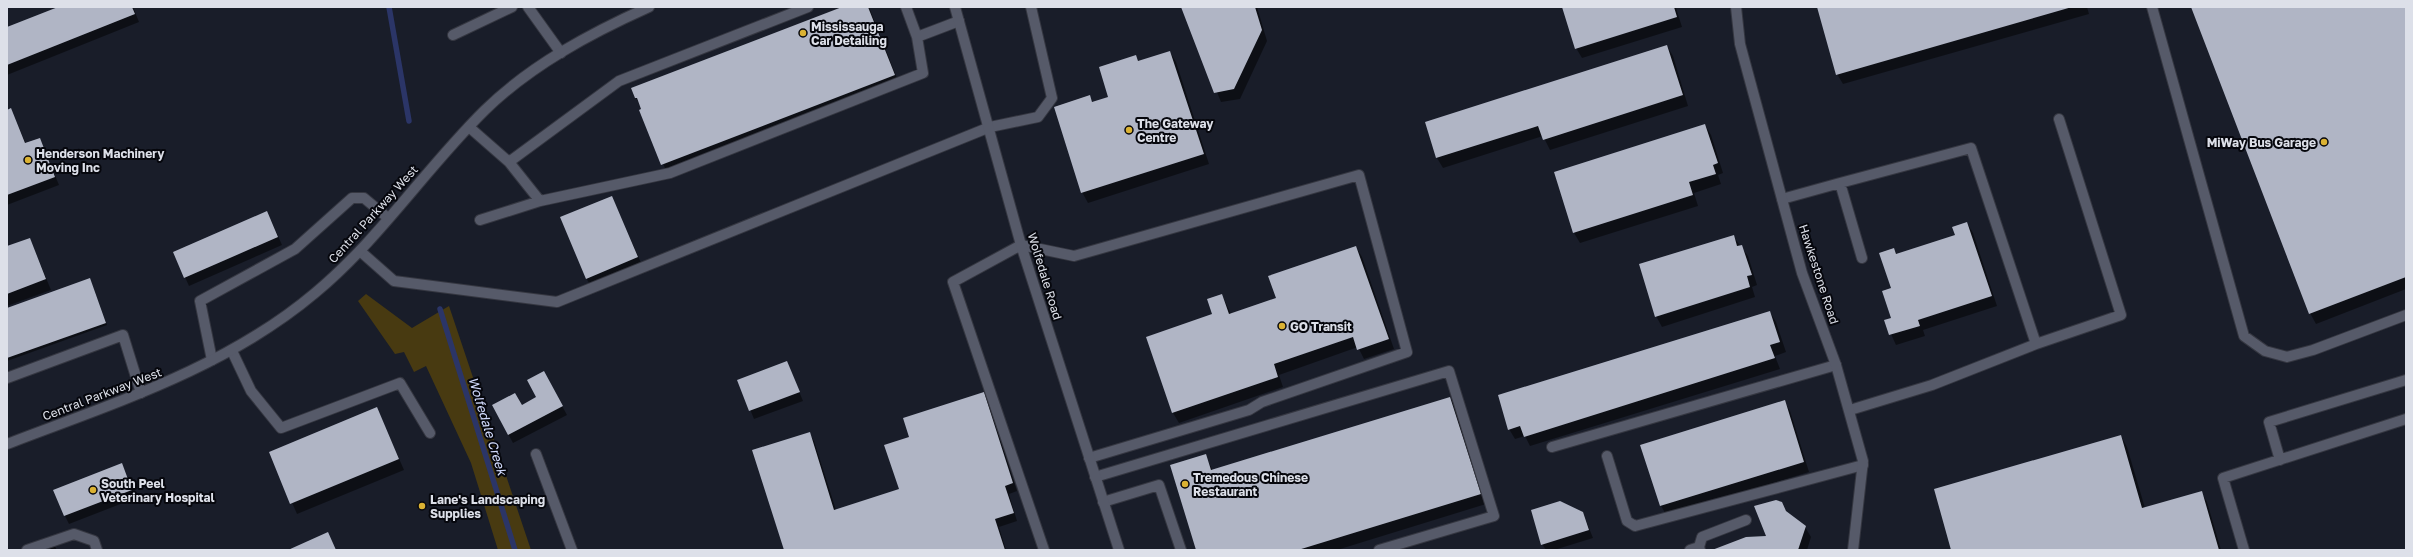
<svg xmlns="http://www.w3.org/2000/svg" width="2413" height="557" viewBox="0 0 2413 557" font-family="'Golos Text',sans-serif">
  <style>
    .green { fill: #483a11 }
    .shadow { fill: #0007 }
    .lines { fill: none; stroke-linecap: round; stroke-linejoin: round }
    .stream { stroke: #2b3567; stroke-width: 5.5 }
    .building { fill: #b0b5c5 }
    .service-casing { stroke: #353741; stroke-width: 12 }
    .minor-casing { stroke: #353741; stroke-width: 12 }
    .tertiary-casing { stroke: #353741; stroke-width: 12 }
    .service { stroke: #565a69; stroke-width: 10 }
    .minor { stroke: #565a69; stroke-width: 10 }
    .tertiary { stroke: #565a69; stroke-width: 10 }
    .poi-dot { fill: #dbb233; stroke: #06070d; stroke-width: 1.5 }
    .labels { text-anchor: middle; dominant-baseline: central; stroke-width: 4; stroke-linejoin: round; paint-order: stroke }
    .poi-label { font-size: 12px; font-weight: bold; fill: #dde0e9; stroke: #06070d; text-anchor: start }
    .street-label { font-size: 12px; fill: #dde0e9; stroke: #06070d }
    .water-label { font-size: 13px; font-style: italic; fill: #d2dbfd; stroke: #06070d }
  </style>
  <rect width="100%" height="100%" fill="#191d29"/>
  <path class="green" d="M366,294L412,328L449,306L531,550H498L471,463L426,366L414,372L404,352L395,354L358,301Z"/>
  <path class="shadow" d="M60,7H133L139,22L7,75V28Z
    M845,7H869L900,86L668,175L640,110L642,109L636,98Z
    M1182,7H1257L1267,41L1240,99L1221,102Z
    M1563,7H1678L1676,8L1682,27L1582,58L1576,48Z
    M1818,7H2087L2089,14L1843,84L1837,74Z
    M2192,7H2406V289L2316,324L2310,313Z
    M1667,46L1673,56L1688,106L1550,150L1543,136L1443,168L1437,158L1426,123Z
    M1170,52L1176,62L1209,164L1088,203L1082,192L1089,96L1093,103L1109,97L1136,56L1139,62Z
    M11,109L26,144L40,139L59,185L7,205V111Z
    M1705,125L1711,135L1723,173L1718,175L1721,184L1694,193L1698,206L1580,243L1574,233Z
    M612,197L642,265L591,286L586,278Z
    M271,220L282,245L189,286L174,253Z
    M1967,223L1973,233L1997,306L1923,330L1925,336L1896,345L1885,321L1892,319L1894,249L1897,255L1956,236Z
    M1733,236L1748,256L1757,285L1752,287L1755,297L1662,327L1656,316Z
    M30,239L51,290L7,306V247Z
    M1356,247L1362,257L1394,349L1364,359L1358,347L1279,375L1283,387L1179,423L1173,413L1147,338L1213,315L1222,295L1231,314L1277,299Z
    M91,282L107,325L7,361V309Z
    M1770,312L1776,322L1786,352L1775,356L1780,369L1530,446L1525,436L1515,439L1509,429Z
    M787,362L803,401L754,419L738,380Z
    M548,380L567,415L513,443L493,406H522L538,397Z
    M984,394L988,401L1017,491L1009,494L1017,521L999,527L1006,550H785L809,433L814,441L836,510L900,490L910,438Z
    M1450,398L1456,408L1486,504L1337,550H1197L1205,455L1213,471Z
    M1784,401L1790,411L1809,472L1667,516L1661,506L1642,445Z
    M377,408L404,470L297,514L270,452Z
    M2121,436L2127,447L2145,508L2201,492L2207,502L2221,550H1952Z
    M122,464L136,498L69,524L65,516Z
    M1779,502L1789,515L1805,527L1811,537L1807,550H1714L1767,537Z
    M1583,513L1593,538L1554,550H1546L1542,544Z
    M53,543L57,550H38Z"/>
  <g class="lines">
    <path class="stream" d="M389,7L409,121
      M440,309L515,550"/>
  </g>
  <path class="building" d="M58,7H132L135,14L7,65V27Z
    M842,7H868L895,75L661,165L639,110L641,109L637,98H635L631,88Z
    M1181,7H1255L1262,30L1234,89L1214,93Z
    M1562,7H1674L1677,17L1575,49Z
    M1817,7H2072L1836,75Z
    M2191,7H2406V277L2309,314Z
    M1667,45L1683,95L1543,140L1538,126L1436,158L1425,122Z
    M1170,51L1204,154L1081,193L1054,107L1090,95L1092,102L1108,97L1099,67L1136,55L1138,61Z
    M11,108L25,143L40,138L55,177L7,195V110Z
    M1705,124L1718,163L1713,165L1716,174L1689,182L1693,195L1573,233L1554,172Z
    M612,196L638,257L586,279L560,217Z
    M267,211L278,237L184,278L173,252Z
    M1967,222L1992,296L1918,320L1920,326L1889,335L1884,320L1891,318L1882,291L1891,288L1879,253L1894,248L1896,254L1955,235L1952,227Z
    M1734,235L1737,246L1742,245L1752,275L1747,276L1750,287L1655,317L1639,264Z
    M30,238L46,279L7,294V246Z
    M1356,246L1389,339L1357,350L1353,337L1274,364L1278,377L1172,413L1146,337L1212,314L1207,299L1222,294L1229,314L1276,298L1268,276Z
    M90,278L106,323L7,358V308Z
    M1770,311L1780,342L1770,345L1775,358L1524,437L1520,426L1508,430L1498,395Z
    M787,361L800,392L749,411L737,380Z
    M544,371L563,406L508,435L492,405L515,393L522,405L536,397L527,380Z
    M984,392L1013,483L1005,486L1014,513L995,519L1005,550H784L752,450L810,432L834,510L899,489L884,445L909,437L903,418Z
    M1450,397L1481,494L1298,550H1196L1170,465L1206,454L1211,470Z
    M1785,400L1804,462L1660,506L1640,445Z
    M377,407L399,459L290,504L269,452Z
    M2121,435L2142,508L2202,491L2219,550H1951L1934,489Z
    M122,463L132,490L64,516L53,490Z
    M1776,500L1782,502L1786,511L1806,526L1798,550H1712L1746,537L1766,536L1754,506Z
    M1560,501L1583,512L1589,530L1541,545L1531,510Z
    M328,532L336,550H288Z"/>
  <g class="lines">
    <defs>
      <path id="service" d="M528,7L561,53
        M906,7L917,37
        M2152,7L2244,336L2265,351L2287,357L2313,350L2406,315
        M453,35L512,7
        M469,127L509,162L540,201L670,173L923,73L917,37L959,21
        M509,162L619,81L808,7
        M1840,183L1971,148L2036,344L1932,385L1850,410
        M1782,199L1840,183L1862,258
        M480,220L540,201
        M360,251L394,281L557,302L990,127L1038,117L1052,98L1031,7
        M2036,344L2121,315L2059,119
        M232,351L251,391L281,428L400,383L430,433
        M212,360L200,301L295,249L352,198H364L388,218
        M7,378L123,335L141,393
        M1552,447L1836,365
        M536,454L572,550
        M1607,456L1627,521L1635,526L1863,465
        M2280,460L2269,422L2406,380
        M1095,477L1449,371L1494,516L1379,550
        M1103,502L1159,485L1181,550
        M1699,547L1702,537L1746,520
        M27,550L74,534L94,541L97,550
        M1044,550L953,282L1021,245L1074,256L1359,175L1407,352L1262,402L1249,410L1089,458
        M1690,550L1699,547L1700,550
        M2244,550L2223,478L2406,419"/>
      <path id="minor" d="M1736,7L1740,44L1802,273L1836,365L1863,461L1853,550"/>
      <path id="tertiary" d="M955,7L1021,245L1119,550
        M7,444C114,403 226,368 315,293C379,240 426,168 485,110C531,65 591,33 649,7"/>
    </defs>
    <use href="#service" class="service-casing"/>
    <use href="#minor" class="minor-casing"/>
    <use href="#tertiary" class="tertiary-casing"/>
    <use href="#service" class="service"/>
    <use href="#minor" class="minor"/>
    <use href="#tertiary" class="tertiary"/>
  </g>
  <g class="poi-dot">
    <circle cx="803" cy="33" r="4"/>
    <circle cx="1129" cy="130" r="4"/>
    <circle cx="2324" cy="142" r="4"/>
    <circle cx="28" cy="160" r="4"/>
    <circle cx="1282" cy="326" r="4"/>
    <circle cx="1185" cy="484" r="4"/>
    <circle cx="93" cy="490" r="4"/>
    <circle cx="422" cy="506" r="4"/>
  </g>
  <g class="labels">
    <g class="poi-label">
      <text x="811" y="26">Mississauga<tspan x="811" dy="14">Car Detailing</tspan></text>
      <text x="1137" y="123">The Gateway<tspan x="1137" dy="14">Centre</tspan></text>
      <text x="2316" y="142" text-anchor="end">MiWay Bus Garage</text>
      <text x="36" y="153">Henderson Machinery<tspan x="36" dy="14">Moving Inc</tspan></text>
      <text x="1290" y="326">GO Transit</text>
      <text x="1193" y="477">Tremedous Chinese<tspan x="1193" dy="14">Restaurant</tspan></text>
      <text x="101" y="483">South Peel<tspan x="101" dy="14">Veterinary Hospital</tspan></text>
      <text x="430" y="499">Lane's Landscaping<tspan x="430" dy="14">Supplies</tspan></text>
    </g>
    <g class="street-label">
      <text transform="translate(373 214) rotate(-48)">Central Parkway West</text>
      <text transform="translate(1819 274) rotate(72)">Hawkestone Road</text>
      <text transform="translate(1045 276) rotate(73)">Wolfedale Road</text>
      <text transform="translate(102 394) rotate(-21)">Central Parkway West</text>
    </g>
    <g class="water-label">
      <text transform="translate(488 426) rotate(73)">Wolfedale Creek</text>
    </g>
  </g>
  <rect width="2413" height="557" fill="none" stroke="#dde0e9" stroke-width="16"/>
</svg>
